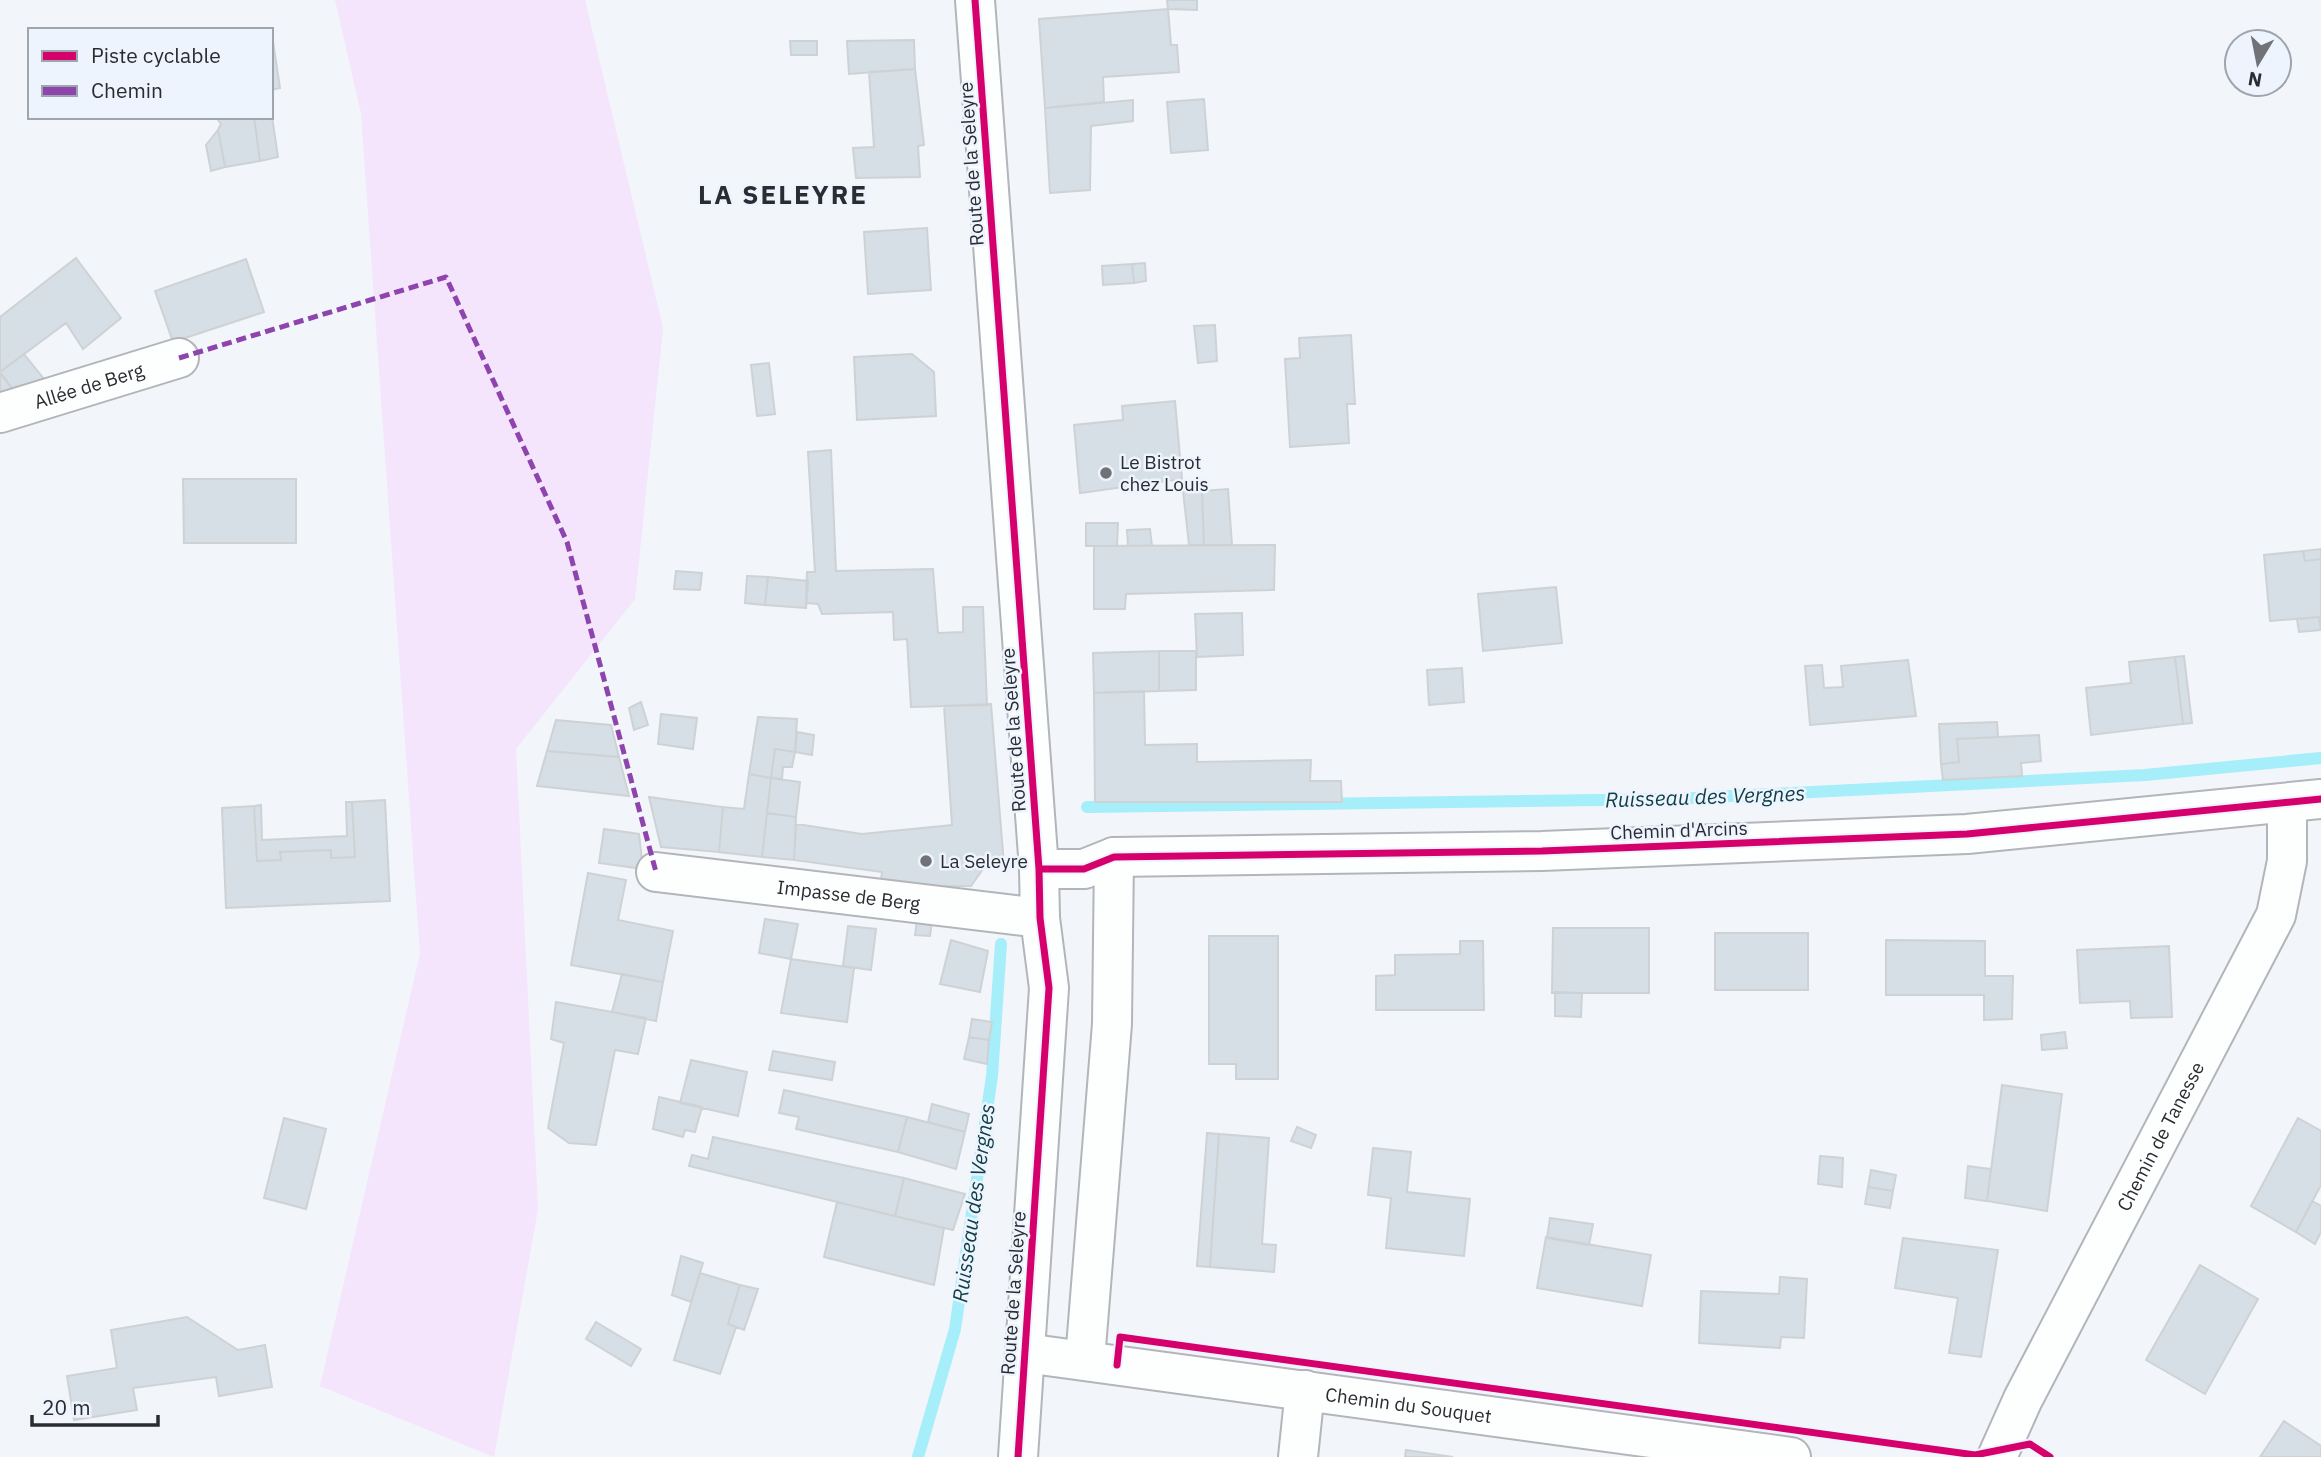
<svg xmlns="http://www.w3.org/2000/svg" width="2321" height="1457" viewBox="0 0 2321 1457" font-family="'IBM Plex Sans',sans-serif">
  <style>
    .green { fill: #f4e4fc }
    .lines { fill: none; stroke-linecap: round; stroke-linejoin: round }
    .stream { stroke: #a6eef9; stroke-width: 12 }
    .building { fill: #d5dfe5; stroke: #ced2d5; stroke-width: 2 }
    .minor-casing { stroke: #b3b5ba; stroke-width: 42 }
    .minor { stroke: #fdfefe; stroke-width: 38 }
    .quiet { stroke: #8e44ad; stroke-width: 5; stroke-dasharray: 10 5; stroke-linecap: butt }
    .cycleway-casing { stroke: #eef4fe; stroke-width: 11 }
    .cycleway { stroke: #d6006c; stroke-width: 7 }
    .poi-dot { fill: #707277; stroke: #eef4fe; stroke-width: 2.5 }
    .labels { text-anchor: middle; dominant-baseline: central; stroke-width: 5; stroke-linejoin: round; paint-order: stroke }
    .street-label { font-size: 19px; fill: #2a2c31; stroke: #eef4fe }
    .poi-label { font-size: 19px; fill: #2a2c31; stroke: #eef4fe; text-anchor: start }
    .water-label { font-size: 21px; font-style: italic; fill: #0f3f45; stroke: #eef4fe }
    .district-label { font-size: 26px; font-weight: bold; letter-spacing: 2px; fill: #2a2c31; stroke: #eef4fe }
  </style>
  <rect width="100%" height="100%" fill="#f2f5fa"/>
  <path class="green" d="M335,0H585L663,328L635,599L516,749L538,1209L494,1457L320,1386L420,954L361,113Z"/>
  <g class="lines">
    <path class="stream" d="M1087,807L1674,799L2145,775L2321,758
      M918,1457L955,1329L992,1076L1001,944"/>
  </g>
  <path class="building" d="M1167,0H1197V10L1168,9Z
    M1168,9L1171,45H1177L1179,72L1103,77L1104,102L1045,108L1039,19Z
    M272,35L280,88L271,90V35Z
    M914,40L915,69L849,74L847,41Z
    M790,41H817V55H791Z
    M915,69L924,145L918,146L920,177L856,178L853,148L874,147L869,72Z
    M1204,99L1208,150L1171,153L1167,102Z
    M1133,100V121L1091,126L1090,190L1050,193L1045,108Z
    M271,110L278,157L260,161L254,117H271Z
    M216,117H254L260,161L225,167L218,130L221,124Z
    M218,130L225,167L211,171L206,145Z
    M927,228L931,290L868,294L864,232Z
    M76,258L121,318L83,349L66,323L0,372V317Z
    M246,259L264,312L173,342L155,291Z
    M1145,263L1146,281L1134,283L1132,264Z
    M1132,264L1134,283L1103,285L1102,266Z
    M1215,325L1217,361L1198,363L1194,326Z
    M1351,335L1355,404H1347L1349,443L1290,447L1285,359L1300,358L1299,338Z
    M24,354L48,384L17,395L0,372Z
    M912,354L934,372L936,416L857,420L854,357Z
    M769,363L775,414L757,416L751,365Z
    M0,373L17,395L0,401Z
    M1175,401L1182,479L1080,493L1074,425L1123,420L1122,406Z
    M831,450L836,571L933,569L938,633L963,632V607H983L987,705L911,707L907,639L894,640L893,612L822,614L818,604L806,603L807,572H815L808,452Z
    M183,479H296V543H184Z
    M1228,489L1232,545H1204L1202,491Z
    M1183,491H1202L1204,545H1189Z
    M1086,523H1118L1117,546H1086Z
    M1150,529L1152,546H1128L1127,530Z
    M1275,545L1274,590L1126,594L1125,609H1094V546Z
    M2321,549V559L2305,561L2303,551Z
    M2303,551L2305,561L2321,559V624L2319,617L2270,621L2264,555Z
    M676,571L702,573L700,590L674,589Z
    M747,576L768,577L765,605L745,603Z
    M768,577L808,581L806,608L765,605Z
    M1556,587L1562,643L1483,651L1478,594Z
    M1242,613L1243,655L1197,657L1195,614Z
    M2319,617L2321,630L2299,632L2297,619Z
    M1159,651H1196V690L1159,691Z
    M1159,651V691L1094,693L1093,653Z
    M2184,656L2192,723L2183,724L2175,657Z
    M2175,657L2183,724L2091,735L2086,688L2131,683L2129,662Z
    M1908,660L1916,716L1810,725L1805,666L1822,665L1824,688L1843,687L1841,666Z
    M1462,668L1464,702L1429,705L1427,670Z
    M1144,691L1145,745L1197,744V762L1311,760L1310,781H1341L1342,802H1095L1094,693Z
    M641,702L648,725L634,730L629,708Z
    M991,704L1004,865L985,866L971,886L880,887L882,872L794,860L796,824L862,834L952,825L944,706Z
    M661,714L697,718L693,749L658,744Z
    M758,717L797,719L795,752L775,749L771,778L749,774Z
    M556,720L611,725L619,757L547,751Z
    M1997,722L1998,737L1957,739L1959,762L1941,764L1939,724Z
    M797,732L814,735L812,755L795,752Z
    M2039,735L2041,761L2021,763L2022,776L1943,780L1941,764L1959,762L1957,739Z
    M775,749L795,752L792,767H783L782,779L771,778Z
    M547,751L619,757L629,796L537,786Z
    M749,774L771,778L762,857L719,852L723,807L744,809Z
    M771,778L800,782L796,817L767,813Z
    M649,797L723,807L719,852L661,847Z
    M385,800L390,901L226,908L222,808L254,806L257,861L281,860L280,852L331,850V858L355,857L352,802Z
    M346,802H352L355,857L331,858V850L280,852L281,860L257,861L254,806L261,805L262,840L347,836Z
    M767,813L796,817L794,860L762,857Z
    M604,829L639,834L643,869L599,863Z
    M588,873L626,880L618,920L673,931L663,982L571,965Z
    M765,919L798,924L791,959L759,953Z
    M917,920L932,921L930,936L915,935Z
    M848,926L876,929L871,970L843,966Z
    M1553,928H1649V993H1552Z
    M1715,933H1808V990H1715Z
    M1209,936H1278V1079H1236V1064H1209Z
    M951,940L988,951L980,992L940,984Z
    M1886,940L1985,941V976H2013L2012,1019L1984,1020V995H1886Z
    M1460,941H1483L1484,1010H1376V976L1395,975V955L1460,954Z
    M2169,946L2172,1017L2131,1018L2130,1001L2080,1003L2077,950Z
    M791,959L854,968L847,1022L781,1013Z
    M622,974L663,982L656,1021L612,1012Z
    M1555,992L1582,993L1581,1017L1555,1016Z
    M556,1002L646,1018L638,1054L615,1050L596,1145L569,1143L548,1128L564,1043L551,1039Z
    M972,1019L992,1022L989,1040L969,1037Z
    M2065,1032L2067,1048L2042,1050L2041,1035Z
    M969,1037L989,1040L987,1064L964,1059Z
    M773,1051L835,1062L832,1080L769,1070Z
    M691,1060L747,1072L738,1116L680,1103Z
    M2002,1085L2062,1094L2047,1211L1987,1201Z
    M784,1090L907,1117L898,1152L796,1129L799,1117L779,1113Z
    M659,1097L702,1107L695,1132L685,1130L683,1137L653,1129Z
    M932,1104L969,1114L965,1132L928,1122Z
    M907,1117L965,1132L956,1169L898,1152Z
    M284,1118L326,1129L306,1209L264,1198Z
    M2298,1118L2321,1131V1185L2296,1232L2251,1206Z
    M1297,1127L1316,1135L1311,1148L1291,1141Z
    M1207,1133L1219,1134L1210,1267L1197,1266Z
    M1219,1134L1269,1138L1262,1244L1276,1245L1274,1272L1210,1267Z
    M713,1137L904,1178L895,1216L689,1166L692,1155L708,1159Z
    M1373,1148L1411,1152L1407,1192L1470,1199L1464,1256L1386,1248L1391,1198L1368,1195Z
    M1820,1156L1843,1158L1842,1187L1818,1184Z
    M1968,1166L1991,1169L1987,1201L1965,1198Z
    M1871,1170L1896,1175L1893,1191L1868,1187Z
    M904,1178L965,1194L953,1230L895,1216Z
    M1868,1187L1893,1191L1890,1208L1865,1204Z
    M2312,1201L2321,1206V1232L2315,1244L2296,1232Z
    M837,1202L944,1228L934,1285L824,1257Z
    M1550,1218L1593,1224L1589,1245L1547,1238Z
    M1546,1237L1651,1255L1642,1306L1537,1288Z
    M1903,1238L1998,1250L1981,1357L1949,1353L1958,1298L1895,1288Z
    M681,1256L703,1263L691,1302L672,1295Z
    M2200,1265L2258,1299L2205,1394L2146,1360Z
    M700,1273L740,1285L728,1324L736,1327L720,1374L674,1360Z
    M1780,1277L1807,1279L1804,1338L1781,1337L1780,1348L1699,1343L1701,1291L1779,1294Z
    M740,1285L758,1289L744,1330L728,1324Z
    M187,1317L238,1350L265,1345L272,1387L219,1396L216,1377L133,1388L137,1410L74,1420L67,1376L117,1368L111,1330Z
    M596,1322L641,1349L631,1366L586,1339Z
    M2284,1421L2321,1446V1457H2260Z
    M1406,1450L1453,1457H1405Z"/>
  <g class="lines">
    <defs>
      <g id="minor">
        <path d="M975,0L1039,869L1040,918L1049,988L1018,1457"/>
        <path id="s1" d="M0,413L179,358"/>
        <path d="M1039,869H1084L1114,857L1542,851L1967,834L2321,799"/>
        <path id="s2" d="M656,872L1040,918"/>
        <path id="s3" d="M1025,1353L1791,1457"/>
        <path d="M1085,1360L1112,1024L1114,857"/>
        <path d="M1298,1457L1305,1390"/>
        <path id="s4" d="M1997,1457L2023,1399L2276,915L2287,861V804"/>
      </g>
    </defs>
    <use href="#minor" class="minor-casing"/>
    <use href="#minor" class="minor"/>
    <path class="quiet" d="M179,358L446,277L567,542L656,872"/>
    <defs>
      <path id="cycleway" d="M975,0L1039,869L1040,918L1049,988L1018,1457
        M1039,869H1084L1114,857L1542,851L1967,834L2321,799
        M1117,1365L1120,1337L1975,1455L2030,1444L2050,1457"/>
    </defs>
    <use href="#cycleway" class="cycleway-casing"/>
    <use href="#cycleway" class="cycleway"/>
  </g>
  <g class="poi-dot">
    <circle cx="1106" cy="473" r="7"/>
    <circle cx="926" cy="861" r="7"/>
  </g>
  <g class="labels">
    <g class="street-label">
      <text transform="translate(971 164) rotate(-94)">Route de la Seleyre</text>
      <text stroke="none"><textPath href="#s1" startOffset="93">Allée de Berg</textPath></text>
      <text transform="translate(1013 730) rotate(-94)">Route de la Seleyre</text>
      <text transform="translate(1679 830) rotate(-2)">Chemin d'Arcins</text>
      <text stroke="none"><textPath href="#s2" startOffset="194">Impasse de Berg</textPath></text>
      <text stroke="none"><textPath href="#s4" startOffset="360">Chemin de Tanesse</textPath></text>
      <text transform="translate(1013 1293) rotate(-86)">Route de la Seleyre</text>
      <text stroke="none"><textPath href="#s3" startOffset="387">Chemin du Souquet</textPath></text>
    </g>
    <g class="poi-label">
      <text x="1120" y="462">Le Bistrot<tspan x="1120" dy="22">chez Louis</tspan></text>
      <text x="940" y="861">La Seleyre</text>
    </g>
    <g class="water-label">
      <text transform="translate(1705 796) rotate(-2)">Ruisseau des Vergnes</text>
      <text transform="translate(973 1203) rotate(-82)">Ruisseau des Vergnes</text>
    </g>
    <g class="district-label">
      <text x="783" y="194">LA SELEYRE</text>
    </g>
  </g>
  <rect x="28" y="28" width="245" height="91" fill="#eef4fe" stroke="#a0a4ac" stroke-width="2"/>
  <rect x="42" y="51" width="35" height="10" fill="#d6006c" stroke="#a0a4ac" stroke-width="2"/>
  <text x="91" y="63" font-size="21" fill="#2a2c31">Piste cyclable</text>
  <rect x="42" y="86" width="35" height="10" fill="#8e44ad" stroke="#a0a4ac" stroke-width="2"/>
  <text x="91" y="98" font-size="21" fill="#2a2c31">Chemin</text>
  <g transform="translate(2258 63) rotate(190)"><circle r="33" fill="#eef4fe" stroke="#a0a4ac" stroke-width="2"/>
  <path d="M0-5L12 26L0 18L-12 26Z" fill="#707277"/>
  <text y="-10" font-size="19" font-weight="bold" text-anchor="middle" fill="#2a2c31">N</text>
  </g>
  <path d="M32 1415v10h126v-10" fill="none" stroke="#2a2c31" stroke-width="3.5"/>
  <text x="42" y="1415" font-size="21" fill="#2a2c31" stroke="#eef4fe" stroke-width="5" paint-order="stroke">20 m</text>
</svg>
